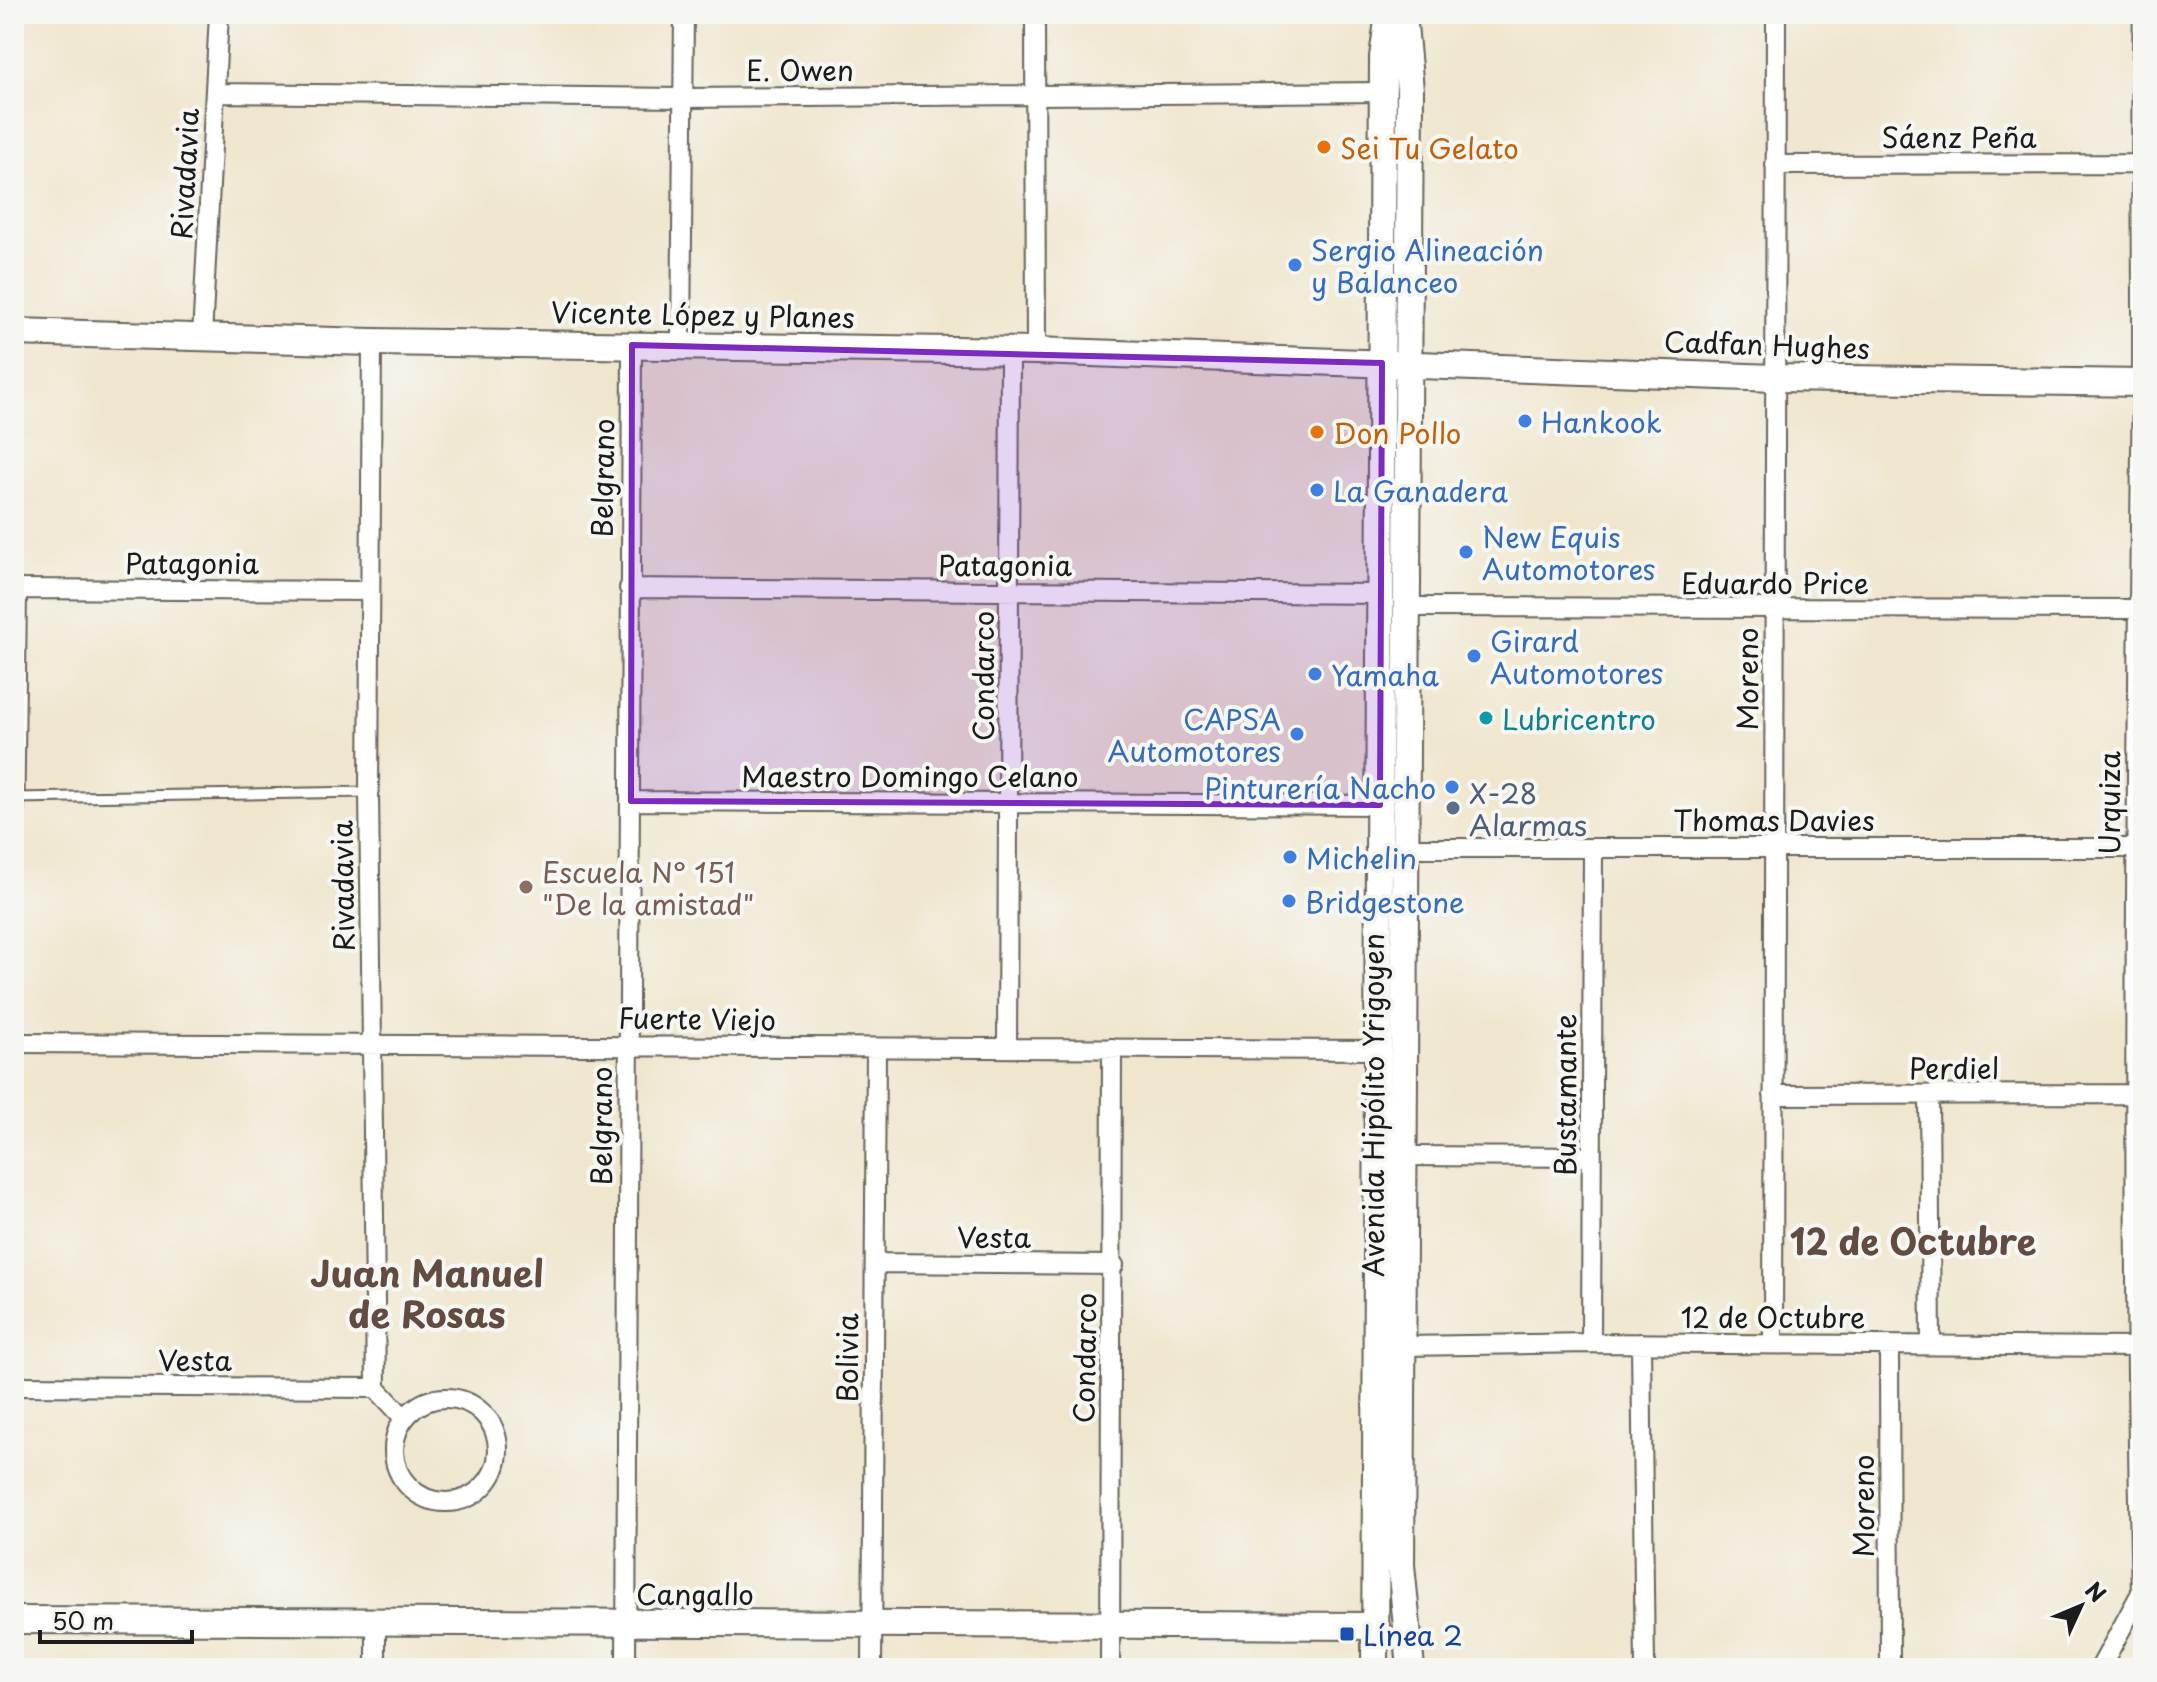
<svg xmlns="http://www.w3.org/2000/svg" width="2157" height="1682" viewBox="0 0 2157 1682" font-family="'Playpen Sans',sans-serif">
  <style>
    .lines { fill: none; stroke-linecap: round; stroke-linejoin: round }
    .lane-casing { stroke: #66635a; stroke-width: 13 }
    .street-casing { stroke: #66635a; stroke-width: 22 }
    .secondary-casing { stroke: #66635a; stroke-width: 30 }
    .lane { stroke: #fff; stroke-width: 9 }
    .street { stroke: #fff; stroke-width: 18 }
    .secondary { stroke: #fff; stroke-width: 26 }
    .marked { fill: #7b2cbf; fill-opacity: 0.2; stroke: #7b2cbf; stroke-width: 6; stroke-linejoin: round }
    .food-dot { fill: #e8710a; stroke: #f6f6f2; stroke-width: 3 }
    .shop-dot { fill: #3f7fe0; stroke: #f6f6f2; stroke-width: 3 }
    .culture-dot { fill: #0f9aa8; stroke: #f6f6f2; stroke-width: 3 }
    .service-dot { fill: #5c6f8a; stroke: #f6f6f2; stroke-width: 3 }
    .education-dot { fill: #8d6e63; stroke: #f6f6f2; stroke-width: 3 }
    .transit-dot { fill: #1a4fb4; stroke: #f6f6f2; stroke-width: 3 }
    .labels { text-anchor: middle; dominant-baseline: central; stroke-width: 8; stroke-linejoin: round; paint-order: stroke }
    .street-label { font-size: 28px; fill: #1c1c1c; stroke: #f6f6f2 }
    .food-label { font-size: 28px; fill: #c56008; stroke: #f6f6f2; text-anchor: start }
    .shop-label { font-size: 28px; fill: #366cbe; stroke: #f6f6f2; text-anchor: start }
    .culture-label { font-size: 28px; fill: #0d838f; stroke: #f6f6f2; text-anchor: start }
    .service-label { font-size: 28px; fill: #4e5e75; stroke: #f6f6f2; text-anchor: start }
    .education-label { font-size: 28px; fill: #785e54; stroke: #f6f6f2; text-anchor: start }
    .transit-label { font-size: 28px; fill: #164399; stroke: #f6f6f2; text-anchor: start }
    .district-label { font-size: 36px; font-weight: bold; fill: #624c41; stroke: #f6f6f2 }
  </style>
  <rect width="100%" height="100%" fill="#f6f6f2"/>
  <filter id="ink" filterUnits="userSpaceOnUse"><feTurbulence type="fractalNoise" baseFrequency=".0125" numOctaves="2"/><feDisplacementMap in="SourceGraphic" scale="16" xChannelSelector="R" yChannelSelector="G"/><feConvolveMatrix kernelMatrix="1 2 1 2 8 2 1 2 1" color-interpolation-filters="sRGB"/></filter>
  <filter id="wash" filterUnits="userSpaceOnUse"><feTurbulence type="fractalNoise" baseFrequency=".006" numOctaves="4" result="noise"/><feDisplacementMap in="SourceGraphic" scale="32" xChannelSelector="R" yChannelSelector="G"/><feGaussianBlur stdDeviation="1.8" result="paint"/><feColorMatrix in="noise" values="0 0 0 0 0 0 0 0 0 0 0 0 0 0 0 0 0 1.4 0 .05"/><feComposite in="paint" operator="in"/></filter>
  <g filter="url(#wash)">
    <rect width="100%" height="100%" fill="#efe6cd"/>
  </g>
  <g filter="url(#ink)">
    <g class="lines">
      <defs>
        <path id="lane" d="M15,798L369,792"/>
        <path id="street" d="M1035,14L1036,351
          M216,93L683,98L1384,92
          M1775,165L2143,164
          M202,337L219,14
          M372,342L369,792L376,1388L404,1418
          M681,345L684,14
          M629,588L1381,594
          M14,589L370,591
          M1407,607L2143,609
          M631,801L1380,805
          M14,845L17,589
          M1405,848H2143
          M14,1043L1379,1050
          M1007,1048L1010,352
          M1773,1095L2135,1094
          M1929,1095L1931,1345
          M1404,1156L1591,1157
          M875,1263L1114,1265
          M1591,1343L1593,848
          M1641,1343L1645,1668
          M1773,1344L1776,14
          M1889,1345L1890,1668
          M1403,1346L1591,1343L2143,1347
          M14,1386L376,1388
          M394 1450a52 52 0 1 1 104 0a52 52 0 1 1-104 0Z
          M2141,1593C2131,1191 2136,789 2142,387C2143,263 2139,138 2143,14
          M376,1668V1624
          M626,1668L632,345
          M872,1668L876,1049
          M1110,1668L1112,1048
          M2100,1668L2143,1589"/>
        <path id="secondary" d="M1403,14L1410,90L1401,1565L1411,1668
          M14,332L372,342L1036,351L1775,378L2143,383
          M14,1620L1376,1626
          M1375,1668L1383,57L1389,14"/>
      </defs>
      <use href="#lane" class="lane-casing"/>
      <use href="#street" class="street-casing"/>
      <use href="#secondary" class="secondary-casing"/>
      <use href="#lane" class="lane"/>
      <use href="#street" class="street"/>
      <use href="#secondary" class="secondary"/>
    </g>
  </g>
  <path class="marked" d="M632,345L1382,363L1380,805L631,801Z"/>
  <g class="food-dot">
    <circle cx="1324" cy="147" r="8"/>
    <circle cx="1317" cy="432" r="8"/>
  </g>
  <g class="shop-dot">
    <circle cx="1295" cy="265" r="8"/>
    <circle cx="1525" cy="421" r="8"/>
    <circle cx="1317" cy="490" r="8"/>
    <circle cx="1466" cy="552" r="8"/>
    <circle cx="1474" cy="656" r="8"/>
    <circle cx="1315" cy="674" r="8"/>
    <circle cx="1297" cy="734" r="8"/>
    <circle cx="1452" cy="787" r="8"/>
    <circle cx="1290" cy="857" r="8"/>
    <circle cx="1289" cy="901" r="8"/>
  </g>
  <circle class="culture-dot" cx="1486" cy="718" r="8"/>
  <circle class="service-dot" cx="1453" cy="808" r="8"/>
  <circle class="education-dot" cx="526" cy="887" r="8"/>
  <rect class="transit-dot" x="1339" y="1626" width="16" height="16" rx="4"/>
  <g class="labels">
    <g class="street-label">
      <text x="800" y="69">E. Owen</text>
      <text x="1959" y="136">Sáenz Peña</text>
      <text transform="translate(184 174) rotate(-87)">Rivadavia</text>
      <text transform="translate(703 314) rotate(1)">Vicente López y Planes</text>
      <text transform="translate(1767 344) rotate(2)">Cadfan Hughes</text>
      <text transform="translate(602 478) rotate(-89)">Belgrano</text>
      <text x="192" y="562">Patagonia</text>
      <text x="1005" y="564">Patagonia</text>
      <text x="1775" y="582">Eduardo Price</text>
      <text transform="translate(982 676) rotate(-90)">Condarco</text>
      <text transform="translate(1746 679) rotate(-90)">Moreno</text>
      <text x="910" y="775">Maestro Domingo Celano</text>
      <text transform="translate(2108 803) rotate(-90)">Urquiza</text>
      <text x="1774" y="819">Thomas Davies</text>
      <text transform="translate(342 886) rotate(-91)">Rivadavia</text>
      <text transform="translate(697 1018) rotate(1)">Fuerte Viejo</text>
      <text x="1954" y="1067">Perdiel</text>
      <text transform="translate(1564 1095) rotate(-90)">Bustamante</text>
      <text transform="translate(1372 1105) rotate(-90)">Avenida Hipólito Yrigoyen</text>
      <text transform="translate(600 1126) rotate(-90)">Belgrano</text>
      <text x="994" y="1236">Vesta</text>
      <text x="1773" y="1316">12 de Octubre</text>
      <text transform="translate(846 1358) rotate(-90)">Bolivia</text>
      <text transform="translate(1084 1358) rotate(-89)">Condarco</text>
      <text x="195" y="1359">Vesta</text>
      <text transform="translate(1862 1506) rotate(-90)">Moreno</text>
      <text x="695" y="1593">Cangallo</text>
    </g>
    <g class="food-label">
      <text x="1340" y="147">Sei Tu Gelato</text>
      <text x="1333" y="432">Don Pollo</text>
    </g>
    <g class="shop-label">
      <text x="1311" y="249">Sergio Alineación<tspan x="1311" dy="32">y Balanceo</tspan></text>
      <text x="1541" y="421">Hankook</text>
      <text x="1333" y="490">La Ganadera</text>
      <text x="1482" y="536">New Equis<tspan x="1482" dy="32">Automotores</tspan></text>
      <text x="1490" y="640">Girard<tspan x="1490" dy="32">Automotores</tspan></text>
      <text x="1331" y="674">Yamaha</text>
      <text x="1281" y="718" text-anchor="end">CAPSA<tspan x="1281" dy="32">Automotores</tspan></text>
      <text x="1436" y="787" text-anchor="end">Pinturería Nacho</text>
      <text x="1306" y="857">Michelin</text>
      <text x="1305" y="901">Bridgestone</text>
    </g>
    <g class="culture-label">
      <text x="1502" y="718">Lubricentro</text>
    </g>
    <g class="service-label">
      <text x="1469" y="792">X-28<tspan x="1469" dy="32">Alarmas</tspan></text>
    </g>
    <g class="education-label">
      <text x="542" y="871">Escuela N° 151<tspan x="542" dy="32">"De la amistad"</tspan></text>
    </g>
    <g class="transit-label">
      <text x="1363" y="1634">Línea 2</text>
    </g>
    <g class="district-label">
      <text x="1913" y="1240">12 de Octubre</text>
      <text x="427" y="1272">Juan Manuel<tspan x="427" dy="41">de Rosas</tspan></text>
    </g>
  </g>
  <rect width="2157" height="1682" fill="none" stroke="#f6f6f2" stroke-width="48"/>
  <g transform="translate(2081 1606) rotate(46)" stroke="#f6f6f2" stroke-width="6" paint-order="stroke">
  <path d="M0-6L14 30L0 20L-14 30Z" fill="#1c1c1c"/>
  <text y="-12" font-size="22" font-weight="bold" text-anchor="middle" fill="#1c1c1c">N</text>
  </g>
  <path d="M40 1630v12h152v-12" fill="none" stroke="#1c1c1c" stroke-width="4"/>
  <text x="52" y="1630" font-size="24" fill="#1c1c1c" stroke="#f6f6f2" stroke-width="6" paint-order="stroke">50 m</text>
</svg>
